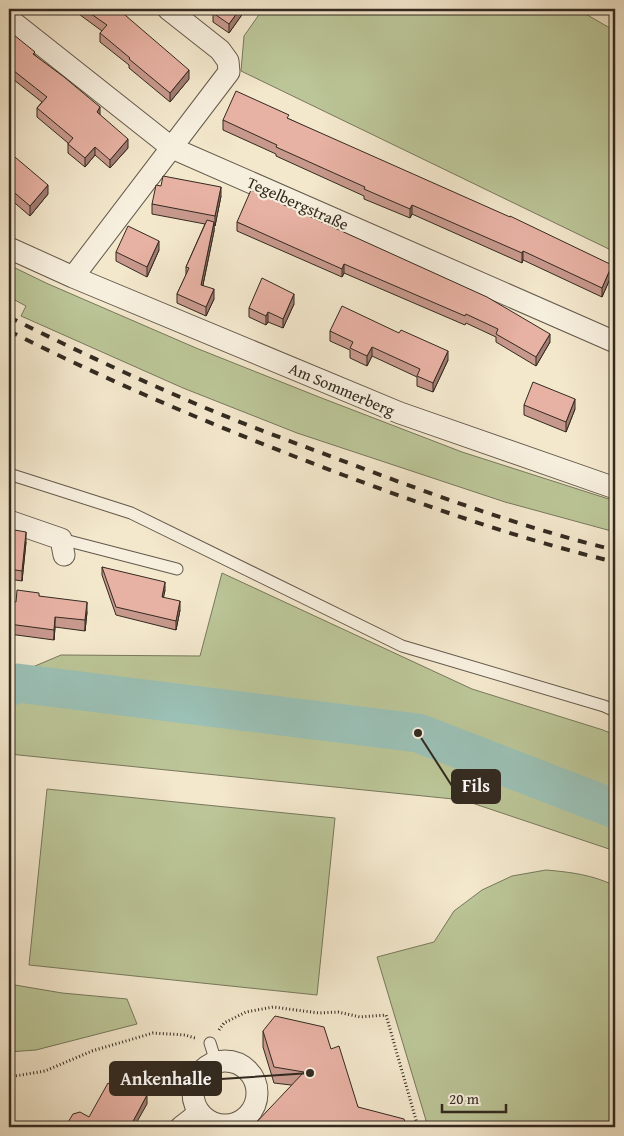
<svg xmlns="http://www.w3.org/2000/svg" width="624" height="1136" viewBox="0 0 624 1136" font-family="'Gentium Book Plus',serif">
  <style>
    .green { fill: #bbc597; stroke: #77785c }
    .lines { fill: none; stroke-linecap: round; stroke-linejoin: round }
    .river { stroke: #9bc0b5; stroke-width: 39 }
    .service-casing { stroke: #63594b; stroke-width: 13 }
    .minor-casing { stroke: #63594b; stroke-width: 23 }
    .path { stroke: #332a20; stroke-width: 3; stroke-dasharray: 1 2.5; stroke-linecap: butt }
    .service { stroke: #f7efde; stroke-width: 11 }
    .minor { stroke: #f7efde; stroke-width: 21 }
    .rail { stroke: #332a20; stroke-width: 4; stroke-dasharray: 9 9; stroke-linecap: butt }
    .wall { fill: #c7988c; stroke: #332a20 }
    .shaded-wall { fill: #a27c72; stroke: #332a20 }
    .building { fill: #e7b1a3; stroke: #332a20 }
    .labels { text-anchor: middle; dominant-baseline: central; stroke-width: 4.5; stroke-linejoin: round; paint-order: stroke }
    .street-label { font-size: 16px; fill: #332a20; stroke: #f7efde }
    .leader { fill: none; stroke: #332a20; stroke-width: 2 }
    .callout-dot { fill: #332a20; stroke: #f7efde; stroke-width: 2 }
    .callout { fill: #332a20; stroke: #332a20; stroke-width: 2 }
    .callout-label { font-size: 18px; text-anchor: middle; font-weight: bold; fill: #fff }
  </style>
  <rect width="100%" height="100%" fill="#f3e7cc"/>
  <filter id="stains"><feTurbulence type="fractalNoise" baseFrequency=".004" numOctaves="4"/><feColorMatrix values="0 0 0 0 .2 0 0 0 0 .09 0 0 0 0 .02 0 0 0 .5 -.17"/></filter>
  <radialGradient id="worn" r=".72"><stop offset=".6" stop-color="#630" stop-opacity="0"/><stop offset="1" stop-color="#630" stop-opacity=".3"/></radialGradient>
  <path class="green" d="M263,9H577L615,31V252L241,71L244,36Z
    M9,265L46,283L196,348L319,397L462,452L615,501V532L505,502L297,433L183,388L21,316L26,306L9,297Z
    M222,573L472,689L603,730L615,735V851L463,800L9,754V677L61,655L200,656Z
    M47,789L335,818L317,995L29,965Z
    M546,870C570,872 594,875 615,886V1127H428L377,957L434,942L454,911L482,890L512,876Z
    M9,984L62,993L127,999L137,1024L36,1050L9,1052Z"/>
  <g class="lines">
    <path class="river" d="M9,687L17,683L418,733L615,809"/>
    <defs>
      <path id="service" d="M9,474L131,513L402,646L604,706L615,711
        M61,539L177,569
        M210,1043L216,1062"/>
      <path id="minor" d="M168,9L220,50L228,61L229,72L73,277L400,413L615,488
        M9,19L172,148L615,342
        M9,248L73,277
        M9,521L61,539L64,555
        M193 1093a32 32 0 1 1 64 0a32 32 0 1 1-64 0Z
        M181,1127L199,1113"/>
    </defs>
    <use href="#service" class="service-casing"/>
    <use href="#minor" class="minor-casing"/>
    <path class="path" d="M219,1030L224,1023L246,1012L273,1007L319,1013L338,1012L360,1017L386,1015L418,1127
      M9,1077L45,1071L92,1051L153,1033L185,1035L195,1038"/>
    <use href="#service" class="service"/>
    <use href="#minor" class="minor"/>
    <path class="rail" d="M9,317C65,345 122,372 180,397C241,424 304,446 367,470C448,500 531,530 615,550
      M9,331C118,386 231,433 346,476C434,509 523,540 615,562"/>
  </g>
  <path class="wall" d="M72,9H118L189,79L170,102L129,68V65L100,42V33L102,31Z
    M212,9H246L229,33L213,22V13L214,11Z
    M9,31L100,115L128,148L110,168L95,155L85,167L68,153V143L37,117V108L42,102L9,76Z
    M289,119L612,274L602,297L523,260L522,263L412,214L410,218L364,199V196L276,156V154L223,130V120Z
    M9,152L48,194L30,216L9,198Z
    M221,196L215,226L214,225V231L203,285L214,299L206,316L177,303V294L186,275V267L205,224L152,214V204Z
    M237,222L550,342L536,366L496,342V337L466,323L465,325L344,273L342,277L237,231Z
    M159,250L147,277L116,261V252Z
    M294,304L283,328L268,322L266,325L249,317V308Z
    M330,331L448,360L433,392L417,386V377L372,356L367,366L350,358V350L330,341Z
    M524,405L575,409L566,432L524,415Z
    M615,430V454L610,452V443Z
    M9,529L26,542L22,581L9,579Z
    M102,567L165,590L163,598L180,610L176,630L116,615L102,575Z
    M39,596L87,612L85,631L55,627L54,640L9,634V608L12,609L16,602Z
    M263,1031L331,1049L358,1107L291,1085L274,1083L263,1047Z"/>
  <path class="shaded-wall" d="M240,9H246L229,33V24Z
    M189,70V79L170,102V93Z
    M100,107V116L97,112Z
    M128,139V148L110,168V160Z
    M95,147V155L85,167V158Z
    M48,185V194L30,216V206Z
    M221,187V196L215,226V216Z
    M412,205V214L410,218V209Z
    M214,222V231L201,294V285Z
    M159,241V250L147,277V267Z
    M523,251V260L522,263V253Z
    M344,264V273L342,277V269Z
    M612,265V274L602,297V288Z
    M214,289V299L206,316V307Z
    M294,294V304L283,328V319Z
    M268,312V322L266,325V316Z
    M550,334V342L536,366V357Z
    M372,347V356L367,366V356Z
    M448,351V360L433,392V383Z
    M575,399V409L566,432V422Z
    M26,532V542L22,581V571Z
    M165,582V590L162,605V597Z
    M180,601V610L176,630V621Z
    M87,602V612L85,631V620Z
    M55,617V627L54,640V630Z
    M147,1095V1104L134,1127H130Z"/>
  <path class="building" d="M84,9H118L189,70L170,93L129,59L130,58L100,33L107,25Z
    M216,9H240L229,24L213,13Z
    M9,31L35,52L33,54L64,77L100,107L97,112L128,139L110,160L95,147L85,158L68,144L73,138L37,108L47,97L9,67Z
    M236,91L289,115L287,118L510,217V216L612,265L602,288L523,251L522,253L412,205L410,209L364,189L365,187L276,147L277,145L223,120Z
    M9,152L48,185L30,206L9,188Z
    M163,176L221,187L215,216L152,204L156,185L161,186Z
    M251,190L487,297L550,334L536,357L496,334L498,329L466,314L465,316L344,264L342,269L237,222Z
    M207,220L214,222L201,285L214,289L206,307L177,294L189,268L186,267Z
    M128,226L159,241L147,267L116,252Z
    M262,278L294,294L283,319L268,312L266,316L249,308Z
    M342,306L399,333L401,330L448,351L433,383L417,376L420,369L372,347L367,356L350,348L353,342L330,331Z
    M533,382L575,399L566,422L524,405Z
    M615,430V445L610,443Z
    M9,529L26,532L22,571L9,569Z
    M102,567L165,582L162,597L180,601L176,621L116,607Z
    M17,590L39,593V596L87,602L85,620L55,617L54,630L9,624V608L12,609L13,601L16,602Z
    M275,1016L324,1027L331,1049L339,1046L358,1107L404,1119L407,1127H252L304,1072L274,1067L263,1031Z
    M117,1079L147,1095L130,1127H65L73,1114L80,1112L89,1117L108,1083L113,1086Z"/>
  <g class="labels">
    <g class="street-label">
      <text transform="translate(298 203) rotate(24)">Tegelbergstraße</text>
      <text transform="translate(342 389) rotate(23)">Am Sommerberg</text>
    </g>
  </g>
  <path class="leader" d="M418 733L452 786M310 1073L221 1079"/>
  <g class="callout-dot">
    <circle cx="418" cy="733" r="5"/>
    <circle cx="310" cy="1073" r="5"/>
  </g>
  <g class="callout">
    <rect x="452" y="770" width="48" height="33" rx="5"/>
    <rect x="110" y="1062" width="111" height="33" rx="5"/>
  </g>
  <g class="callout-label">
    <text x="476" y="792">Fils</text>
    <text x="166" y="1085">Ankenhalle</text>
  </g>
  <rect width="624" height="1136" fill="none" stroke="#f3e7cc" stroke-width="30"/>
  <rect x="10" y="10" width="604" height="1116" fill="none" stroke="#332a20" stroke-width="2.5"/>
  <rect x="15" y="15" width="594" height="1106" fill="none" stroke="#332a20"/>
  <path d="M442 1104v8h64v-8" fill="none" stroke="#332a20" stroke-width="2.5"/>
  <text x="449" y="1104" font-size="15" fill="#332a20" stroke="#f7efde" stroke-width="4" paint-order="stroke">20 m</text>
  <rect width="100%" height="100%" filter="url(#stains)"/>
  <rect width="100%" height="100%" fill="url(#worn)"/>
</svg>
